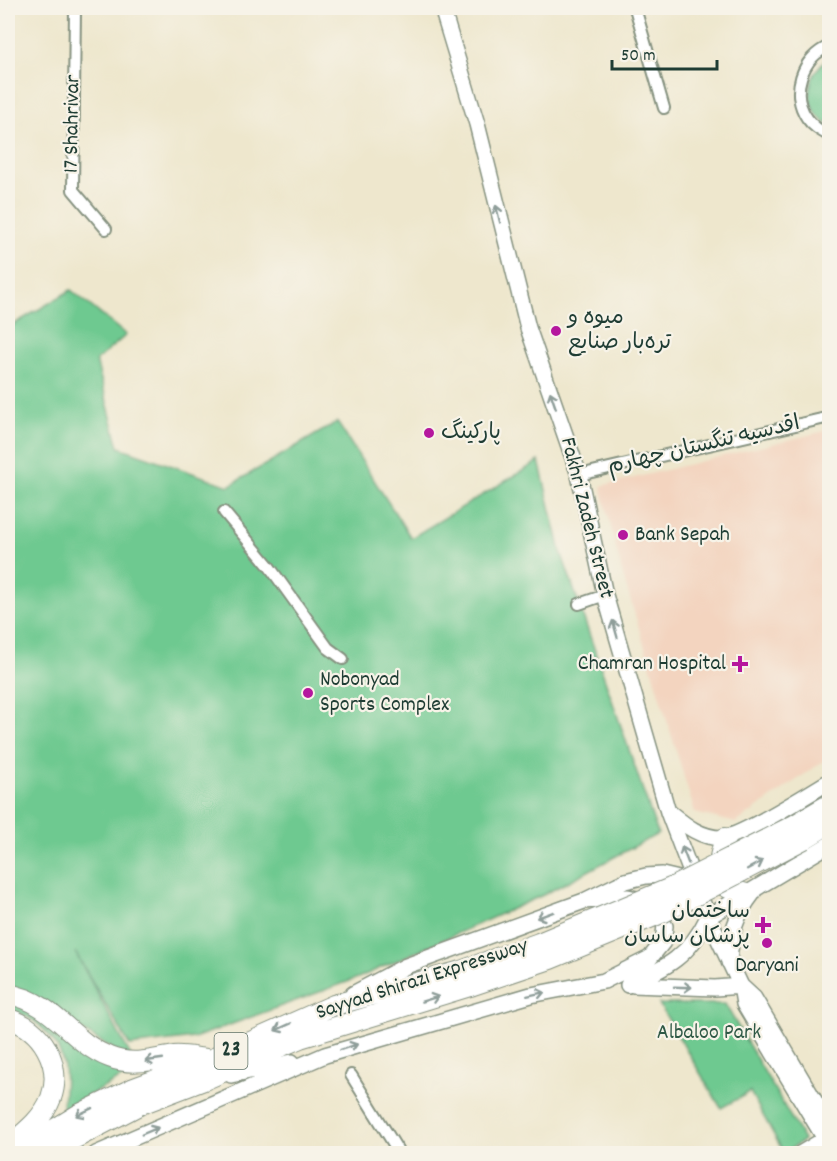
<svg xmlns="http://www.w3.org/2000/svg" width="837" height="1161" viewBox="0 0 837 1161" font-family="Dekko,'Playpen Sans Arabic',sans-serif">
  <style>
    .built { fill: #f3d4bf }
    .green { fill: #6ec990; stroke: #468362; stroke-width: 1.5 }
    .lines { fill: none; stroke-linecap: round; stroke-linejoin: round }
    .street-casing { stroke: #869280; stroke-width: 14 }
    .secondary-casing { stroke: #869280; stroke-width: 18 }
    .highway-casing { stroke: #869280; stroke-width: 22 }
    .street { stroke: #fff; stroke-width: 10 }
    .secondary { stroke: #fff; stroke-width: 15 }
    .highway { stroke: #fff; stroke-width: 20 }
    .highway-bridge-casing { stroke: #869280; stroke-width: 22; stroke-linecap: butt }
    .highway-bridge { stroke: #fff; stroke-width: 20 }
    .oneway { stroke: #8f9e9a }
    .poi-dot { fill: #b5179e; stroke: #f7f3e8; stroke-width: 2 }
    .labels { text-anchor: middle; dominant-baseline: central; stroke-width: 4.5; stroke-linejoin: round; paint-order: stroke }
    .shield { fill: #f7f3e8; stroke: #60746a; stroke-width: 1.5 }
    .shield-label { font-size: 21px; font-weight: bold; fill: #1f3d34 }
    .street-label { font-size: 22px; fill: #1f3d34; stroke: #f7f3e8 }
    .poi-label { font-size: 22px; fill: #1f3d34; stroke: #f7f3e8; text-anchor: start }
    .park-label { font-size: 22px; fill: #2f5946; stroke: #f7f3e8 }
  </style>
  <rect width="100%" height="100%" fill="#f7f3e8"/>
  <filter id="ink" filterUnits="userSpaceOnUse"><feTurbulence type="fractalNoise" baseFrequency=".0167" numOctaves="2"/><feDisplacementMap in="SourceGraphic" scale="12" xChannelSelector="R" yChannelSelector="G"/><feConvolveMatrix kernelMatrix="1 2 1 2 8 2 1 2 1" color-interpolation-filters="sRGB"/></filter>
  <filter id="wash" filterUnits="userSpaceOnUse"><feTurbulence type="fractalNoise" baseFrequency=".008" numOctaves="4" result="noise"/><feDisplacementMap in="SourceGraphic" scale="24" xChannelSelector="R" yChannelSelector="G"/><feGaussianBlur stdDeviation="1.35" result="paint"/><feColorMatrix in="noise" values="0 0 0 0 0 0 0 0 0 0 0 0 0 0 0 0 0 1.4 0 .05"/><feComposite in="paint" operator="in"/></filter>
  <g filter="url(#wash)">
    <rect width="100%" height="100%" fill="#eee7cd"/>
    <path class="built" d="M829,430V757L736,823L695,813L622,572L601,486Z"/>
    <path class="green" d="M829,58V125C802,111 805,73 829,58Z
      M71,290L126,335L96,361L119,447L229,486L337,422L411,538L539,461L561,552L658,834L543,895L358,978L194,1038L130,1046L75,952L131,1056L123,1055L8,986V328Z
      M8,999L138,1069L62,1110C64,1095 66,1082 64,1067C60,1040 34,1014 8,1010Z
      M659,1004H725L804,1140L784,1153L750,1092L721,1108Z"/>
  </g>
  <g filter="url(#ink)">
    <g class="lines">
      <defs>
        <path id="street" d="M75,8L73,190L106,229
          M635,8L664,108
          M830,46C801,57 790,94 807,118C813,127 821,131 830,136
          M579,475L830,417
          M224,512L269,566L328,648L343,659
          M579,604L605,595
          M351,1075L400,1154"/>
        <path id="secondary" d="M442,8L477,124L528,328L579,475L605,595L668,812L708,917L741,986L744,1004L825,1139
          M669,812C685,825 700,838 722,838C741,837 810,793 830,781
          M729,962C731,933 735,916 753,893
          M628,985C667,967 689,957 708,917L830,844
          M633,985L715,988L741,986
          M741,986L754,998L830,1127
          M353,994L406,966L584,901L625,881L646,876L662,875L679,879L690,885
          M231,1075L292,1062
          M96,1154L325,1055L531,995L604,981L650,958L663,942L665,926L655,909L641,900L628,897L584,901
          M800,1154L830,1136"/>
        <path id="highway" d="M791,827L830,804
          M725,838C722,849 713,875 723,885C728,889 739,892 746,894
          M804,839L830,823
          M8,994C55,1002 69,1041 109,1057C131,1066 152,1060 174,1056C184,1055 196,1058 206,1059
          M8,1019C42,1027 63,1065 51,1098C44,1117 27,1131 12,1143
          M14,1154L78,1115L134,1088L212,1059L334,1005L458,972
          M45,1154L141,1104L204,1080L300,1038L470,986"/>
      </defs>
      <use href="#street" class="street-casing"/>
      <use href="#secondary" class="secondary-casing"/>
      <use href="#highway" class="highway-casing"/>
      <use href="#street" class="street"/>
      <use href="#secondary" class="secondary"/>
      <use href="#highway" class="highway"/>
      <defs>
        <path id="highway-bridge" d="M458,972L539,943L671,888L791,827
          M470,986L550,959L664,912L804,839"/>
      </defs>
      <use href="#highway-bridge" class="highway-bridge-casing"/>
      <use href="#highway-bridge" class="highway-bridge"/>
    </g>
    <defs><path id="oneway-shaft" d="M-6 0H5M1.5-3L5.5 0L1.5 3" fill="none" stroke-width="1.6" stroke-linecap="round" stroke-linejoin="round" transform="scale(1.5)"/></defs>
    <g class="oneway">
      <use href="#oneway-shaft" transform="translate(498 214) rotate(-104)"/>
      <use href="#oneway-shaft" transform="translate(553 400) rotate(-109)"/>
      <use href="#oneway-shaft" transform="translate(615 629) rotate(-106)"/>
      <use href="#oneway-shaft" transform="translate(685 855) rotate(-111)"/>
      <use href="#oneway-shaft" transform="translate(755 865) rotate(-28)"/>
      <use href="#oneway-shaft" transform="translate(545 915) rotate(160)"/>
      <use href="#oneway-shaft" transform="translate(683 987) rotate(2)"/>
      <use href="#oneway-shaft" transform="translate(536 994) rotate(-12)"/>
      <use href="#oneway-shaft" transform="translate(430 999) rotate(-17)"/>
      <use href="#oneway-shaft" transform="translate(283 1027) rotate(156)"/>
      <use href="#oneway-shaft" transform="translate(349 1047) rotate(-18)"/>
      <use href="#oneway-shaft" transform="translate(154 1060) rotate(172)"/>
      <use href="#oneway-shaft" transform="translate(84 1112) rotate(154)"/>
      <use href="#oneway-shaft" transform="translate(150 1131) rotate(-23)"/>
    </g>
  </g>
  <g class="poi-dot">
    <circle cx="556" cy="331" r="6"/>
    <circle cx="429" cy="433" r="6"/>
    <circle cx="623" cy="535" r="6"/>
    <path d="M737 655h6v6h6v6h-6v6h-6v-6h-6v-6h6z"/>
    <circle cx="308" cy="693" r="6"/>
    <path d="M760 916h6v6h6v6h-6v6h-6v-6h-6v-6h6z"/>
    <circle cx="767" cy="943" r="6"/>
  </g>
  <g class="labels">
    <rect class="shield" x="214.5" y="1033" width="33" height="36" rx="4.5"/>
    <g class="shield-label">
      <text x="231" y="1051">23</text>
    </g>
    <g class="street-label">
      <text transform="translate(73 124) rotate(-89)">17 Shahrivar</text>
      <text transform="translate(704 446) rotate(-13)">اقدسیه تنگستان چهارم</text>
      <text transform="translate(586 518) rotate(76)">Fakhri Zadeh Street</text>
      <text transform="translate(422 980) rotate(-18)">Sayyad Shirazi Expressway</text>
    </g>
    <g class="poi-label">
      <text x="568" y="318">میوه و<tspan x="568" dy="25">تره‌بار صنایع</tspan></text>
      <text x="441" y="433">پارکینگ</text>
      <text x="635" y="535">Bank Sepah</text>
      <text x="726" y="664" text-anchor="end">Chamran Hospital</text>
      <text x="320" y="680">Nobonyad<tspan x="320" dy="25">Sports Complex</tspan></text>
      <text x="750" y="912" text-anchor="end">ساختمان<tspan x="750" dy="25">پزشکان ساسان</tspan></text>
      <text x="767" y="966" text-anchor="middle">Daryani</text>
    </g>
    <g class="park-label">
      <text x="709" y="1033">Albaloo Park</text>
    </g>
  </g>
  <rect width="837" height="1161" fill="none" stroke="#f7f3e8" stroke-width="30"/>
  <path d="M612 60v9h105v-9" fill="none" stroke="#1f3d34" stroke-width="3"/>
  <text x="621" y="60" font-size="18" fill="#1f3d34" stroke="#f7f3e8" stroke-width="4.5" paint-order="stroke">50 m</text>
</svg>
